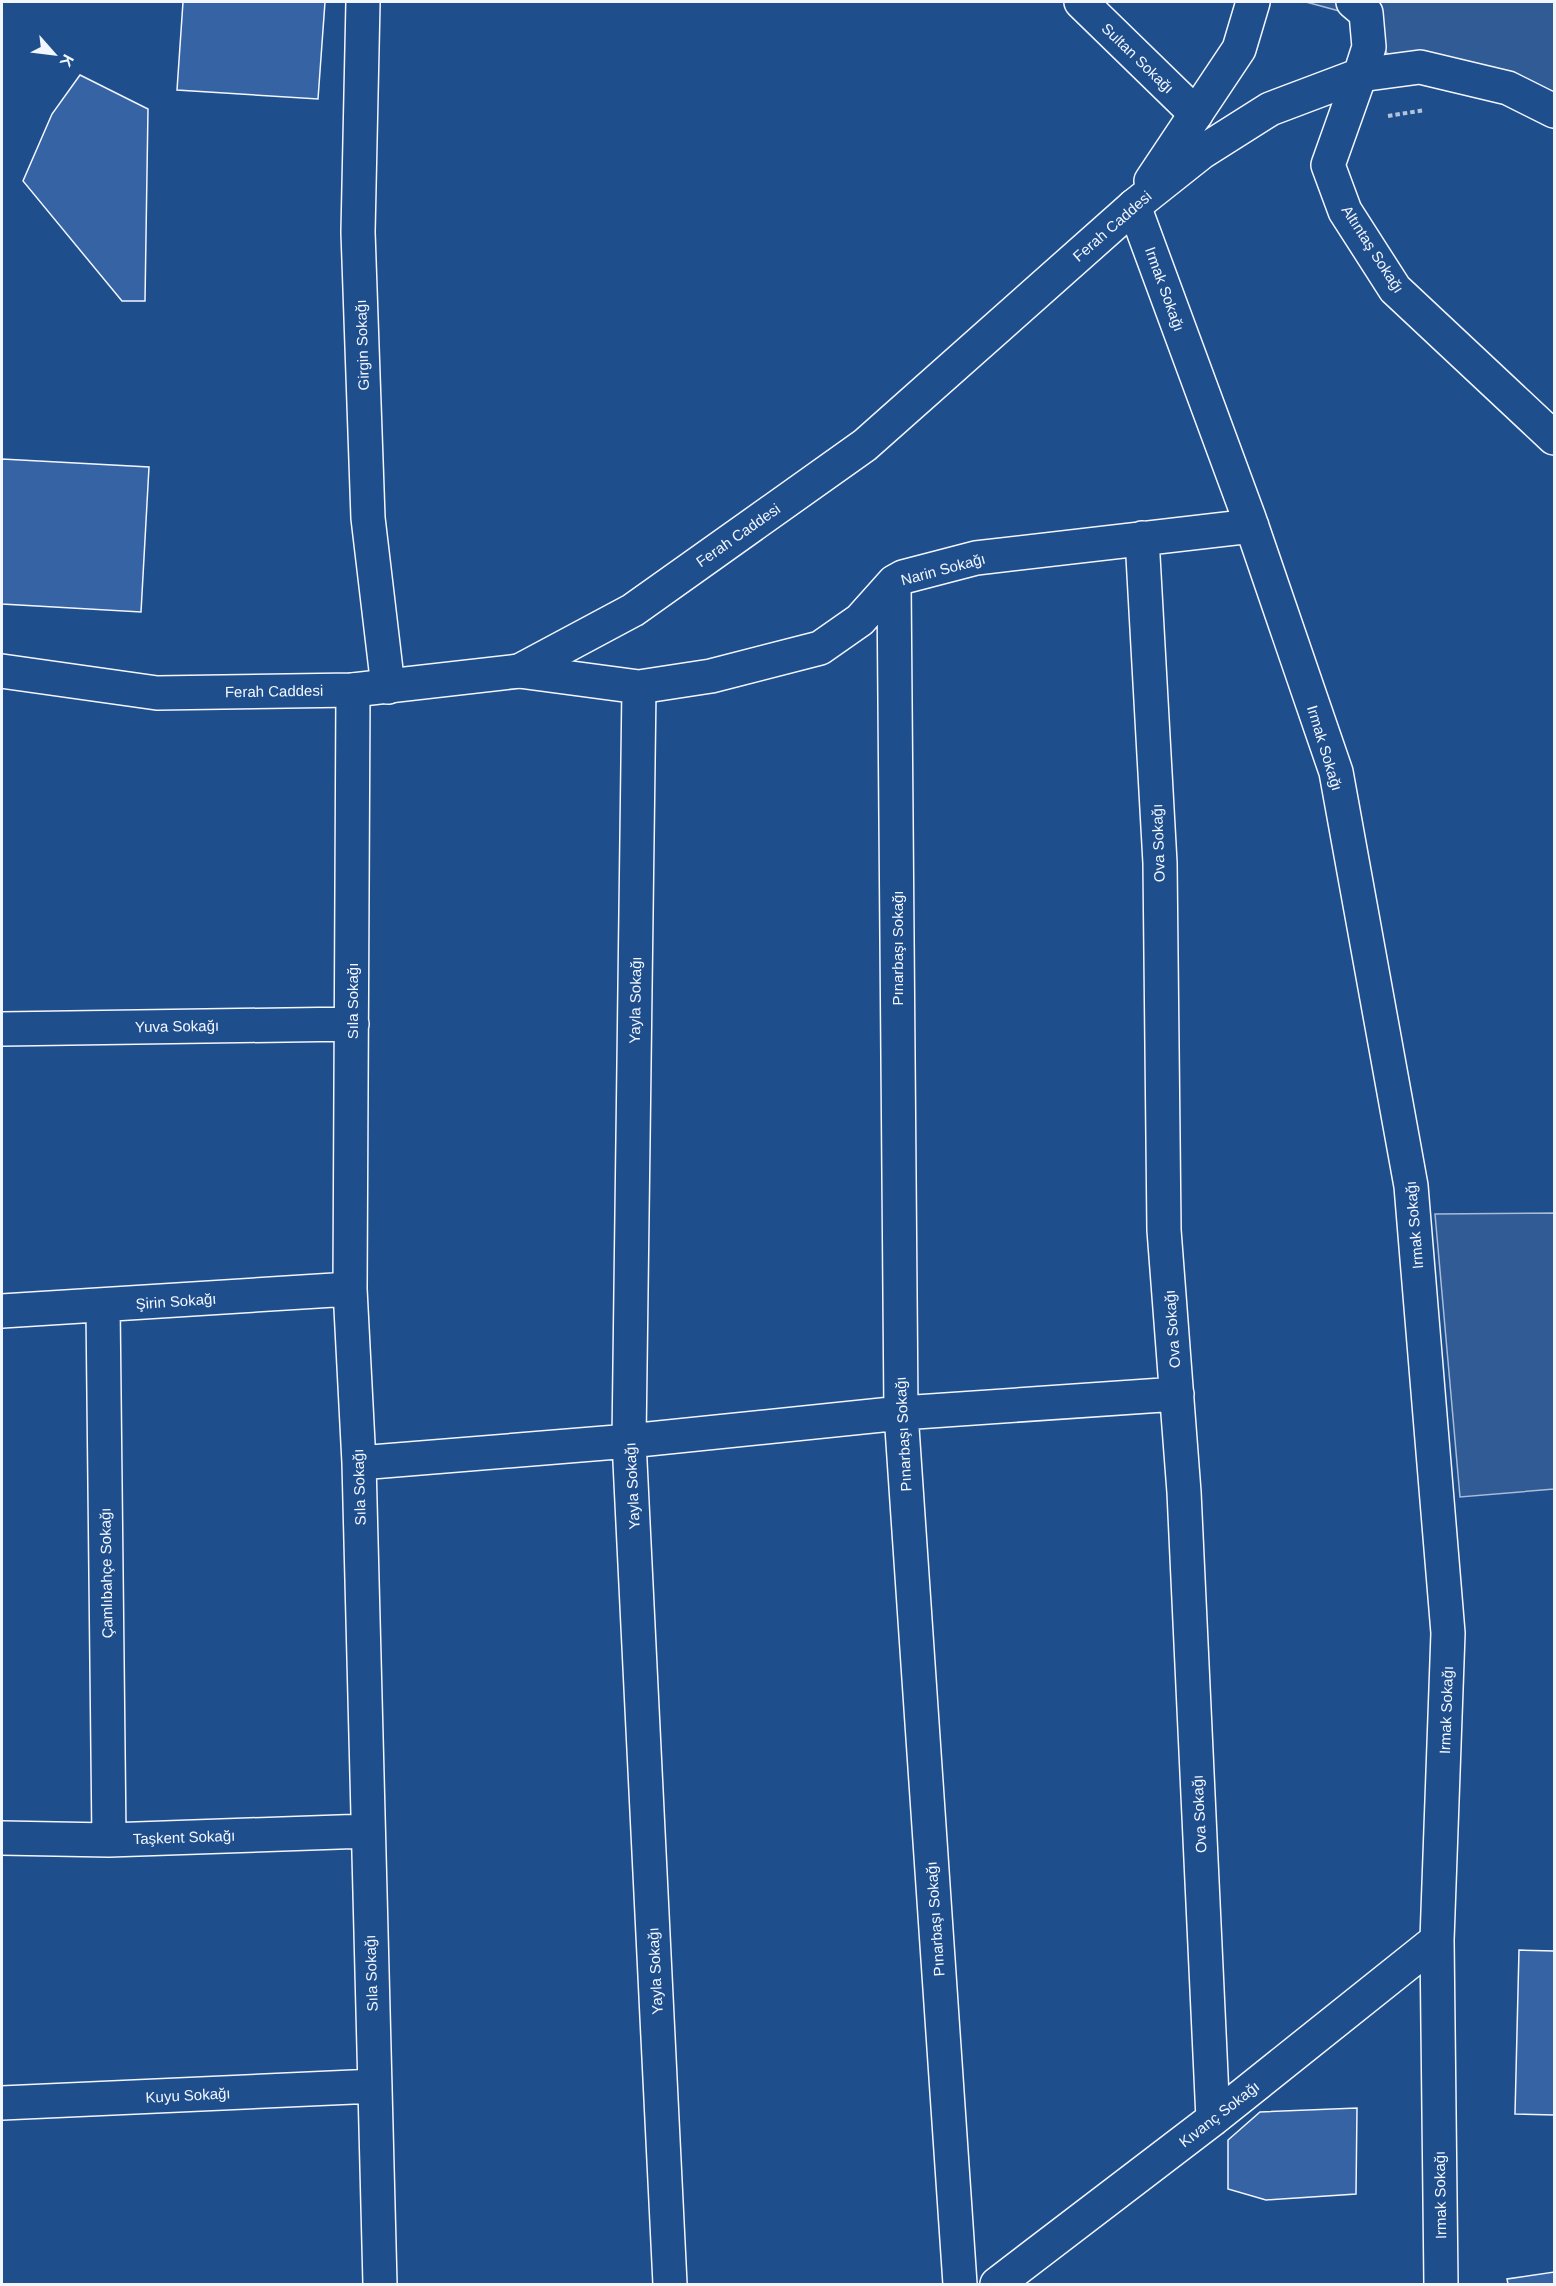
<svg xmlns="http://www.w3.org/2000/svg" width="1556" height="2286" viewBox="0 0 1556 2286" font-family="Arial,sans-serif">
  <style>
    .built { fill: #305b95; stroke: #a8bbd7; stroke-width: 1.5 }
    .building { fill: #3563a3; stroke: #f2f6ff; stroke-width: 1.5 }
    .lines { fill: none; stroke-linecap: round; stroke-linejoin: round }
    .minor-casing { stroke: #f2f6ff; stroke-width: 36 }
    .tertiary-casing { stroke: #f2f6ff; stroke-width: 36 }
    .primary-casing { stroke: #f2f6ff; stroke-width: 36 }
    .path { stroke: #b3c4dc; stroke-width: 4; stroke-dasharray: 4.5 3; stroke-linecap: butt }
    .minor { stroke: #1f4e8c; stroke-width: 33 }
    .tertiary { stroke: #1f4e8c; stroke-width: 33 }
    .primary { stroke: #1f4e8c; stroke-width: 33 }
    .labels { text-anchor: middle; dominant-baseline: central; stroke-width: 4.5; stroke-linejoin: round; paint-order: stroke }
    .street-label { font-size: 15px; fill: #f2f6ff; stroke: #1f4e8c }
  </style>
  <rect width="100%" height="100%" fill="#1f4e8c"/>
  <path class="built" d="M1306,2H1554V101L1393,63L1365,18Z
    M1554,1213V1489L1460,1497L1435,1214Z"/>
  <path class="building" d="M183,2H325L318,99L177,90Z
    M80,75L148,109L145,301H122L23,181L52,114Z
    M2,459L149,467L141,612L2,604Z
    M1519,1950L1554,1951V2115L1515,2114Z
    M1357,2108L1356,2194L1266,2200L1228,2189V2140L1260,2112Z
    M1554,2272V2284H1508L1507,2279Z"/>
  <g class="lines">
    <defs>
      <path id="minor" d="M363,2L358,232L368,518L388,687
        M1081,2L1196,114
        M1360,75L1328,165L1345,211L1395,289L1554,438
        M1134,206L1249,518L1336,772L1411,1186L1448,1633L1437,1940L1441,2284
        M1142,538L1160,863L1164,1230L1184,1492L1213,2119
        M894,582L901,1413L960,2284
        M519,671L639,687L711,676L820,648L860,620L894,582L903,577L976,558L1252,526
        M639,687L629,1441L670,2284
        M353,690L350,1289L359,1463L380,2284
        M2,1029L352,1024
        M103,1306L109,1840
        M2,1311L350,1289
        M359,1463L629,1441L901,1413L1177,1394
        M2,1838L109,1840L367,1831
        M2,2103L375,2086
        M997,2284L1213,2119L1437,1940"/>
      <path id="tertiary" d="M1151,181L1239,49L1253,2
        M2,671L157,693L353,690L519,671L633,610L865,445L1134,206L1202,152L1270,109L1360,75L1369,47L1366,13L1353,2"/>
      <path id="primary" d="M1360,75L1420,67L1508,88L1554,111"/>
    </defs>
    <use href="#minor" class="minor-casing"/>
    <use href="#tertiary" class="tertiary-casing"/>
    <use href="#primary" class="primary-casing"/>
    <path class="path" d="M1388,116L1425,110"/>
    <use href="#minor" class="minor"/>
    <use href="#tertiary" class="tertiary"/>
    <use href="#primary" class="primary"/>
  </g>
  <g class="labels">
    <g class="street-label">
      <text transform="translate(1138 58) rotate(44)">Sultan Sokağı</text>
      <text transform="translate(1112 226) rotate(-41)">Ferah Caddesi</text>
      <text transform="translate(1373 249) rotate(57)">Altıntaş Sokağı</text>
      <text transform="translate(1165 289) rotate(70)">Irmak Sokağı</text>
      <text transform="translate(362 345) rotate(-92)">Girgin Sokağı</text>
      <text transform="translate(738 535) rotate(-35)">Ferah Caddesi</text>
      <text transform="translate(943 569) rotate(-15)">Narin Sokağı</text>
      <text transform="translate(274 691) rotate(-1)">Ferah Caddesi</text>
      <text transform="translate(1325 748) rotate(73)">Irmak Sokağı</text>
      <text transform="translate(1158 843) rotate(-92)">Ova Sokağı</text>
      <text transform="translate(897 948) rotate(-90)">Pınarbaşı Sokağı</text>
      <text transform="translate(635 1000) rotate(-89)">Yayla Sokağı</text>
      <text transform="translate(352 1001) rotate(-90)">Sıla Sokağı</text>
      <text transform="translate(177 1026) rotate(-1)">Yuva Sokağı</text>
      <text transform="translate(1414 1225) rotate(-95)">Irmak Sokağı</text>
      <text transform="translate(176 1301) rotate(-4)">Şirin Sokağı</text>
      <text transform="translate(1172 1329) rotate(-94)">Ova Sokağı</text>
      <text transform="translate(903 1434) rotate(-93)">Pınarbaşı Sokağı</text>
      <text transform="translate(632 1486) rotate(-93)">Yayla Sokağı</text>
      <text transform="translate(359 1487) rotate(-92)">Sıla Sokağı</text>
      <text transform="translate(106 1573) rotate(-91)">Çamlıbahçe Sokağı</text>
      <text transform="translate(1446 1710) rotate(-88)">Irmak Sokağı</text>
      <text transform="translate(1199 1814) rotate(-93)">Ova Sokağı</text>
      <text transform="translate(184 1837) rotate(-2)">Taşkent Sokağı</text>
      <text transform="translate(935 1919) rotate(-94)">Pınarbaşı Sokağı</text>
      <text transform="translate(655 1971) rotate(-93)">Yayla Sokağı</text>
      <text transform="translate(371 1973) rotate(-92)">Sıla Sokağı</text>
      <text transform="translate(188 2095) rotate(-3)">Kuyu Sokağı</text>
      <text transform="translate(1219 2114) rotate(-38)">Kıvanç Sokağı</text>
      <text transform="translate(1440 2195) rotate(-91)">Irmak Sokağı</text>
    </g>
  </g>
  <rect width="1556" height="2286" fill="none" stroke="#f2f6ff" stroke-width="6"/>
  <g transform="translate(54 54) rotate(118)" stroke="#1f4e8c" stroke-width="4.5" paint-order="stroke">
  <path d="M0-4.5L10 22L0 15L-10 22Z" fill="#f2f6ff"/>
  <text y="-9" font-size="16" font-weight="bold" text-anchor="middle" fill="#f2f6ff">K</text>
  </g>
</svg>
